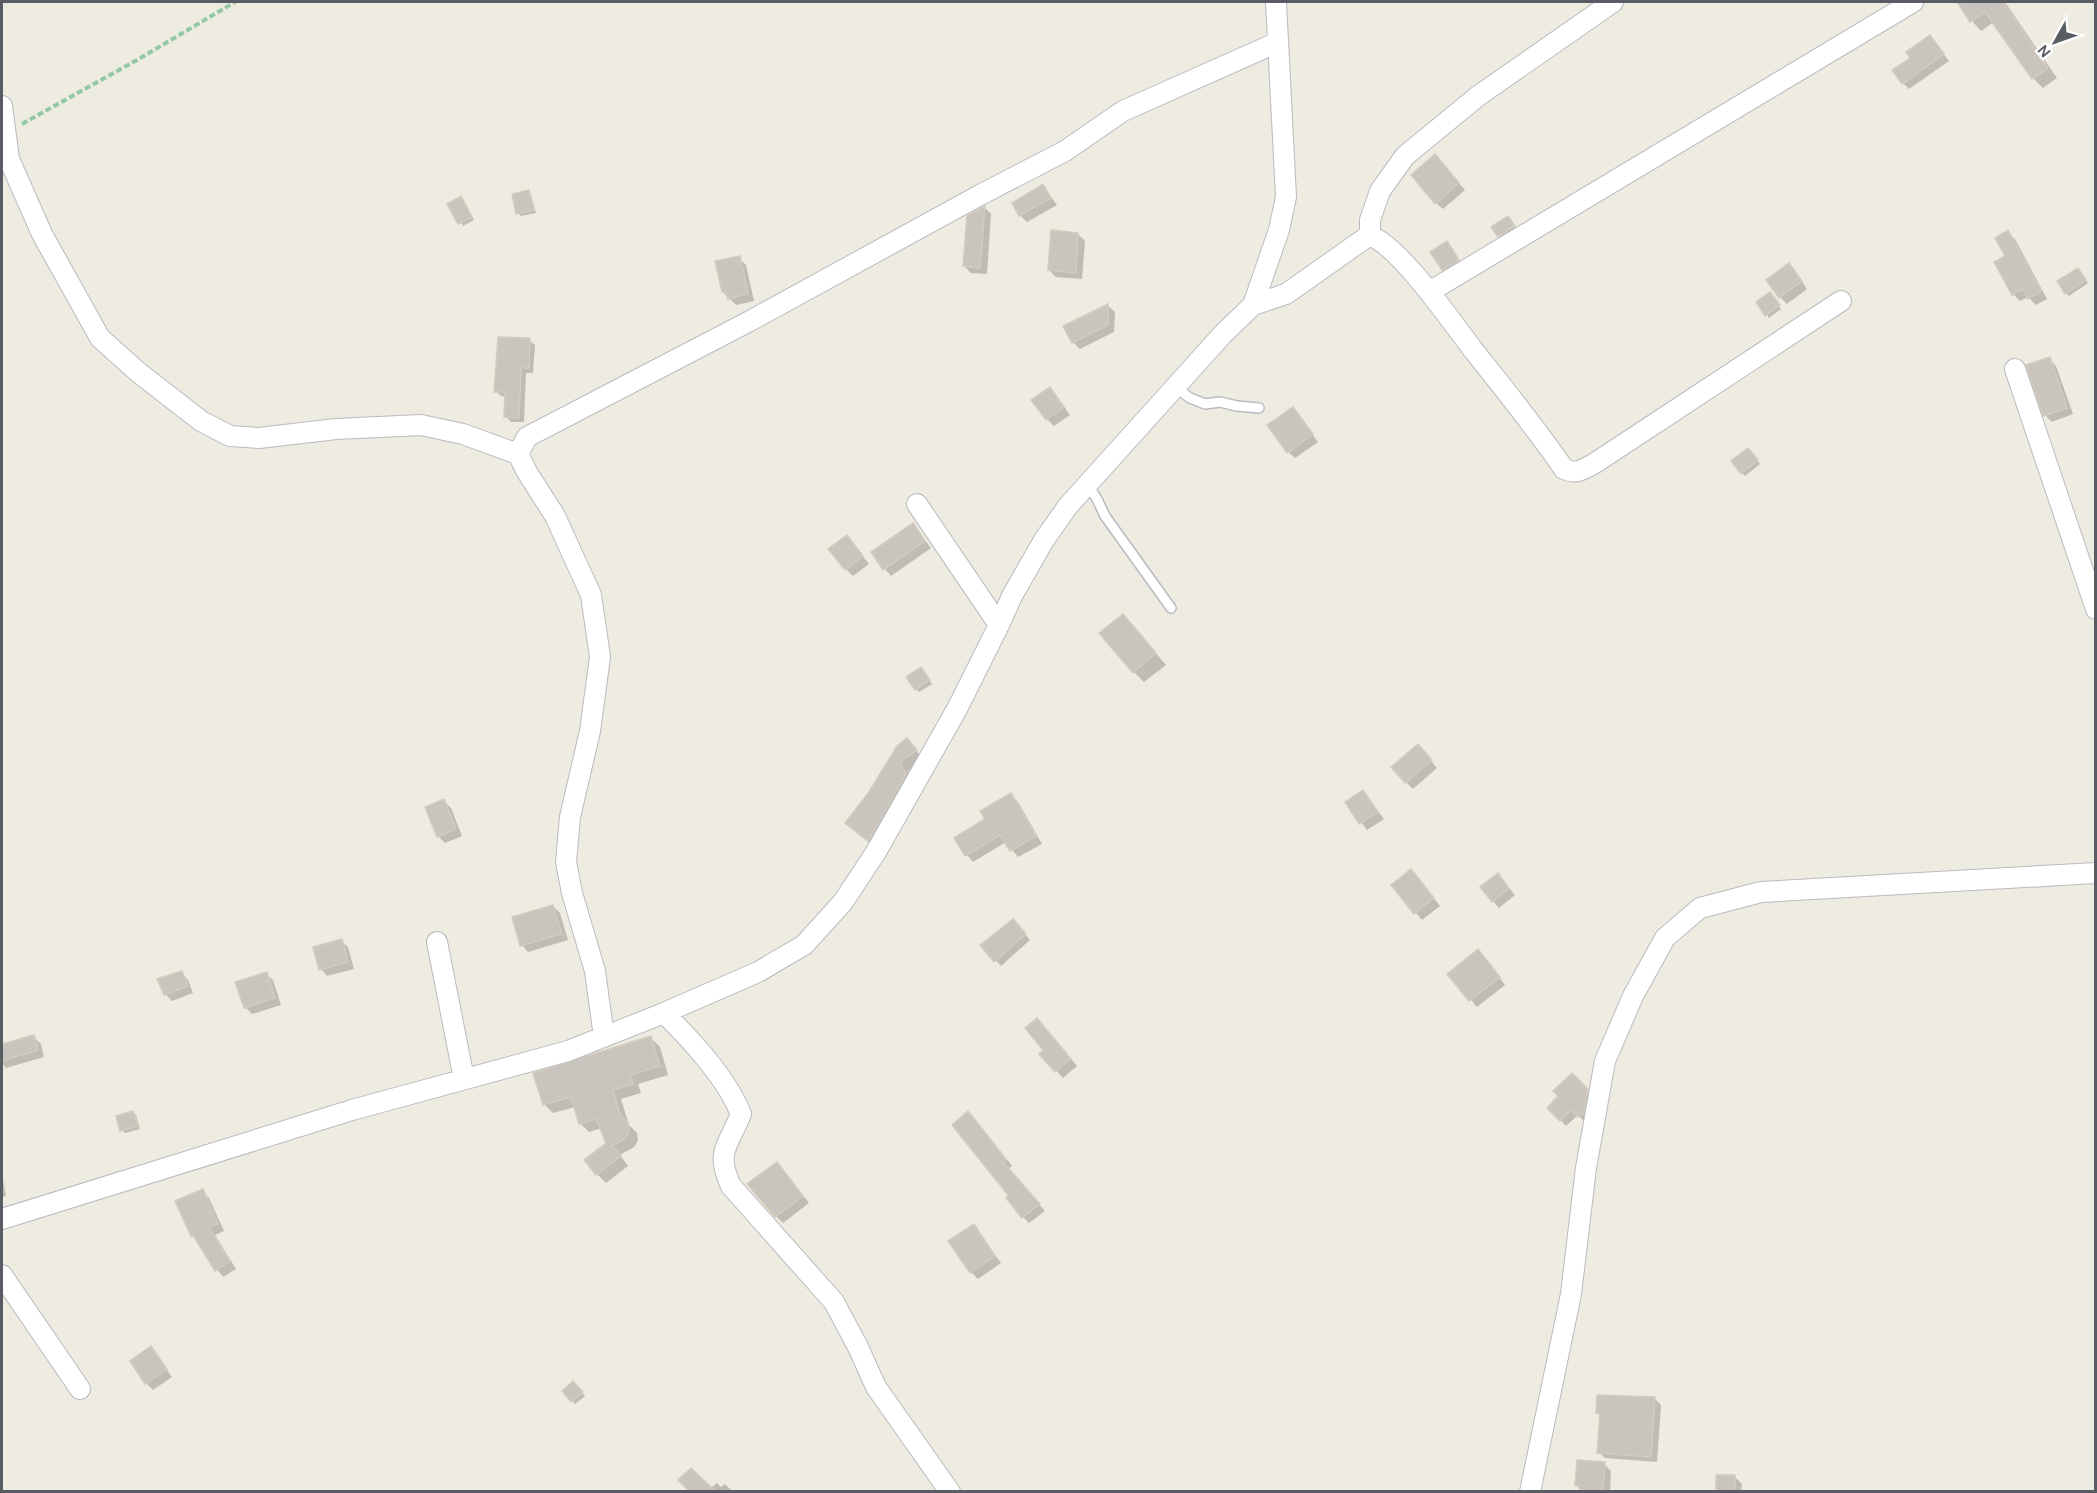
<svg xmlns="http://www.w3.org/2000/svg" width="2097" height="1493" viewBox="0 0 2097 1493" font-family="Karla,sans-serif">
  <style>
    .shadow { fill: #0003 }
    .building { fill: #c9c4bd; stroke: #d3ccbe; stroke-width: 1.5 }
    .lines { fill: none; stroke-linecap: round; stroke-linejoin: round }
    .lane-casing { stroke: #b8bbc1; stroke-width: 12 }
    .street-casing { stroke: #b8bbc1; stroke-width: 22 }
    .path { stroke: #93c9a2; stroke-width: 4; stroke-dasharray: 6 3; stroke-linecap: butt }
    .lane { stroke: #fff; stroke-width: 9 }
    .street { stroke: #fff; stroke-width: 20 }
  </style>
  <rect width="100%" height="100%" fill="#eeebe0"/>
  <path class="shadow" d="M1966,2H2005L2057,78L2043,88L2033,78L1994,22L1981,31L1972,21L1961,5Z
    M1930,37L1949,61L1909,89L1903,83L1912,58Z
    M1442,163L1465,190L1443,209L1436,203Z
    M1043,186L1057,205L1027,222L1020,215Z
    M528,192L531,195L536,213L521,216L518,213Z
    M461,198L474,220L463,226L449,204Z
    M985,208L991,214L987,274L971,273L964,266Z
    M1511,221L1517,230L1502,239L1499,236Z
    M2008,232L2015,239L2047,299L2036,305L2028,297L2020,301L2013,294L2007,257Z
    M1078,234L1085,241L1082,279L1056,277L1049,270Z
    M1446,243L1464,268L1450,276L1443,269Z
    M739,258L746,265L754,301L736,305L723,292Z
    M2078,269L2088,283L2069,296L2066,293Z
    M1795,272L1807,289L1787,304L1780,297Z
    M1773,297L1781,309L1769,318L1767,315Z
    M1108,306L1115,312L1114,332L1080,349L1073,342L1065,327Z
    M529,340L535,345L533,373H526L524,422H511L506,416L507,397L501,396L496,391Z
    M2049,359L2056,366L2073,414L2052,422L2045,415Z
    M1050,388L1070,415L1054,426L1047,419Z
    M1293,409L1318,442L1295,458L1288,452Z
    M1751,452L1760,464L1745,476L1742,473Z
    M913,525L931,548L891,576L885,569Z
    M853,544L869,564L853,576L846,569Z
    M1133,627L1166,665L1144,682L1134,672Z
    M924,672L932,684L919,692L916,689Z
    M907,740L924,760L908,771L914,784L877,849L847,823Z
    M1425,753L1437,768L1413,789L1406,782Z
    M1363,792L1384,819L1367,830L1347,803Z
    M1011,795L1018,802L1042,844L1018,857L1006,842L973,862L967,855L987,820Z
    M444,801L451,808L462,836L445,843L438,836Z
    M1498,875L1515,895L1499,908L1493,901Z
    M1418,878L1440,906L1422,920L1393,886Z
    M553,906L560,913L568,940L528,952L522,945Z
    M1018,926L1030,940L1001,966L982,945Z
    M341,941L348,947L354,969L327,976L321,969Z
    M1485,958L1505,985L1477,1007L1449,974Z
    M181,973L188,980L193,993L172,1001L165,994Z
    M266,974L273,980L281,1005L252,1014L245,1007Z
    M1044,1027L1077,1066L1063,1078L1041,1054L1045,1050Z
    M34,1037L41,1044L44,1057L6,1068L2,1063V1046Z
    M651,1038L660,1047L668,1075L638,1084L641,1093L621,1099L629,1125L637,1133L638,1141L634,1147L620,1155L628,1166L606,1183L597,1174L608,1144L602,1128L589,1132L580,1123L575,1107L553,1113L544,1104Z
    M1572,1075L1593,1097L1585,1122L1578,1115L1566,1126L1549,1108L1561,1096Z
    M133,1112L136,1115L140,1129L125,1133L122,1130Z
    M975,1120L1012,1166L1008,1169L1045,1211L1029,1223L1023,1217L1010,1196Z
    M777,1163L809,1203L783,1223L776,1216Z
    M2,1174L6,1196L2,1197Z
    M202,1191L209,1198L224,1231L215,1235L236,1269L223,1277L192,1235Z
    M974,1226L1001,1263L978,1279L971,1272Z
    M151,1348L172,1377L153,1390L146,1383Z
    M573,1383L585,1396L575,1404L564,1391Z
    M1654,1398L1661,1405L1657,1462L1605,1458L1599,1452L1601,1416L1598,1413Z
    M1604,1464L1611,1471L1610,1492H1581L1577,1485Z
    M1718,1476L1735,1477L1742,1484L1741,1492H1717Z
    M681,1480L710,1489L717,1483L721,1487L725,1484L733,1492H692Z"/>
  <path class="building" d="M1957,2H2003L2048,68L2032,79L1985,12L1970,22Z
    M1930,35L1944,54L1902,84L1892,70L1910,58L1906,52Z
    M1435,154L1459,183L1435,204L1411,175Z
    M1043,184L1051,198L1019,216L1012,203Z
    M529,190L534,210L516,214L512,194Z
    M461,196L472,217L458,224L447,204Z
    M985,206L980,268L963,266L967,216Z
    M1508,216L1515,226L1498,237L1491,227Z
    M1051,230L1078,233L1076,273L1048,270Z
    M2008,230L2041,291L2028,299L2023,289L2012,295L1994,262L2005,256L1995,238Z
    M1447,241L1459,260L1442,270L1430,252Z
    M740,256L748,294L728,299L726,292H722L715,261Z
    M1789,263L1802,281L1779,298L1766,280Z
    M2078,268L2086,280L2065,294L2057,281Z
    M1770,292L1780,305L1765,316L1756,302Z
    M1108,304V325L1072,343L1063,326Z
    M498,337L530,338L529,368H521L519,418L504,417L505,392H494Z
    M2050,357L2067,408L2043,416L2026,365Z
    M1050,387L1064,407L1046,420L1031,400Z
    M1293,407L1313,434L1287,453L1267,425Z
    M1748,448L1758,460L1741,474L1731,461Z
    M913,523L925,541L883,570L871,552Z
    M847,535L863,556L845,570L828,549Z
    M1123,614L1156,653L1133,673L1099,633Z
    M921,667L930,680L915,690L906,677Z
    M907,738L917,750L900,762L906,774L868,841L845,823L869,792L897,746Z
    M1418,744L1432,760L1405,783L1391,767Z
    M1363,790L1378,812L1359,824L1345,802Z
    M1011,793L1036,836L1010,851L1000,835L965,856L954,838L985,819L980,811Z
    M444,799L456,829L437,837L425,807Z
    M1411,869L1434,898L1414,914L1391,885Z
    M1498,873L1509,888L1492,902L1480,887Z
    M553,905L562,934L520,946L512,917Z
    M1013,919L1026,934L994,962L980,945Z
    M342,939L348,962L319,970L313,947Z
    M1478,949L1500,977L1469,1001L1447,974Z
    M182,971L188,986L164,995L157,979Z
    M267,972L275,998L244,1008L235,982Z
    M1037,1018L1071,1059L1055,1072L1039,1054L1043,1050L1025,1028Z
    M34,1035L38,1050L2,1061V1044Z
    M651,1036L660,1066L630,1075L633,1084L613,1090L620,1115L628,1123L629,1131L626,1138L612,1146L621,1156L596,1175L584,1160L606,1143L596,1119L579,1124L571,1097L543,1105L533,1073Z
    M1572,1073L1588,1089L1584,1112L1578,1117L1571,1110L1560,1121L1547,1108L1558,1096L1553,1091Z
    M133,1111L138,1126L120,1131L116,1116Z
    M968,1111L1006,1159L1003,1162L1040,1204L1022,1218L1006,1198L1008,1195L952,1125Z
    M777,1162L803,1196L775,1217L747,1184Z
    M203,1189L218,1224L209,1227L230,1261L215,1271L193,1235L191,1236L175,1201Z
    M974,1224L995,1256L970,1273L948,1241Z
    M151,1346L167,1369L145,1384L130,1361Z
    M573,1381L583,1392L571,1402L562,1391Z
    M1597,1395L1655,1397L1651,1457L1597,1453L1600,1414L1596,1413Z
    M1577,1460L1605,1462L1603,1491H1580V1486H1575Z
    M691,1468L715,1491H689L678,1480Z
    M1716,1475H1735V1491H1716Z"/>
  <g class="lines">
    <defs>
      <path id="lane" d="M1175,387L1190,398L1205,404L1220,402L1237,406L1259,408
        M1087,484L1097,499L1105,516L1171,608"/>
      <path id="street" d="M2,106L9,159L42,234L100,338L138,372L201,421L230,436L259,438L336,429L421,425L463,434L518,454L527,472L555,516L591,595L600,657L590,731L570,817L566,862L572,893L595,971L604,1037
        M1370,236V220L1380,191L1405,156L1478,96L1613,2
        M1429,292L1913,2
        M1253,305L1286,294L1364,239L1370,236C1398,244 1454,325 1474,351C1505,390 1536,428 1564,469C1576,475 1584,469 1595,463L1841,301
        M2015,369L2096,609
        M518,454L527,437L748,322L980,195L1065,151L1123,111L1278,42
        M917,504L999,625
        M437,942L464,1079
        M664,1013C692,1041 726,1077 741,1114C728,1146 715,1152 731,1186L834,1302L858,1347L876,1387L950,1492
        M2,1219L352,1110L568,1051L664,1013L758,972L804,945L843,902L876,852L957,709L999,625L1012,596L1044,540L1068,506L1223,334L1253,305L1279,230L1286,197L1276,2
        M2,1275L80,1389
        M1530,1492L1571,1294L1586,1168L1605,1061L1633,996L1665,938L1700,908L1761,892L2096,873"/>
    </defs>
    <use href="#lane" class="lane-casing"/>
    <use href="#street" class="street-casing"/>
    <path class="path" d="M22,124L137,60L235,2"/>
    <use href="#lane" class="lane"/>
    <use href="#street" class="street"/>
  </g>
  <rect width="2097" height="1493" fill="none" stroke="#595d63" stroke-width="6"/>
  <g transform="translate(2055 42) rotate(230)" stroke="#ffffff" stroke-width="4.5" paint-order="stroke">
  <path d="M0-4.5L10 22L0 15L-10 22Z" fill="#595d63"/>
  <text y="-9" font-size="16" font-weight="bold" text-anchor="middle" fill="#595d63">N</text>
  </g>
</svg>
